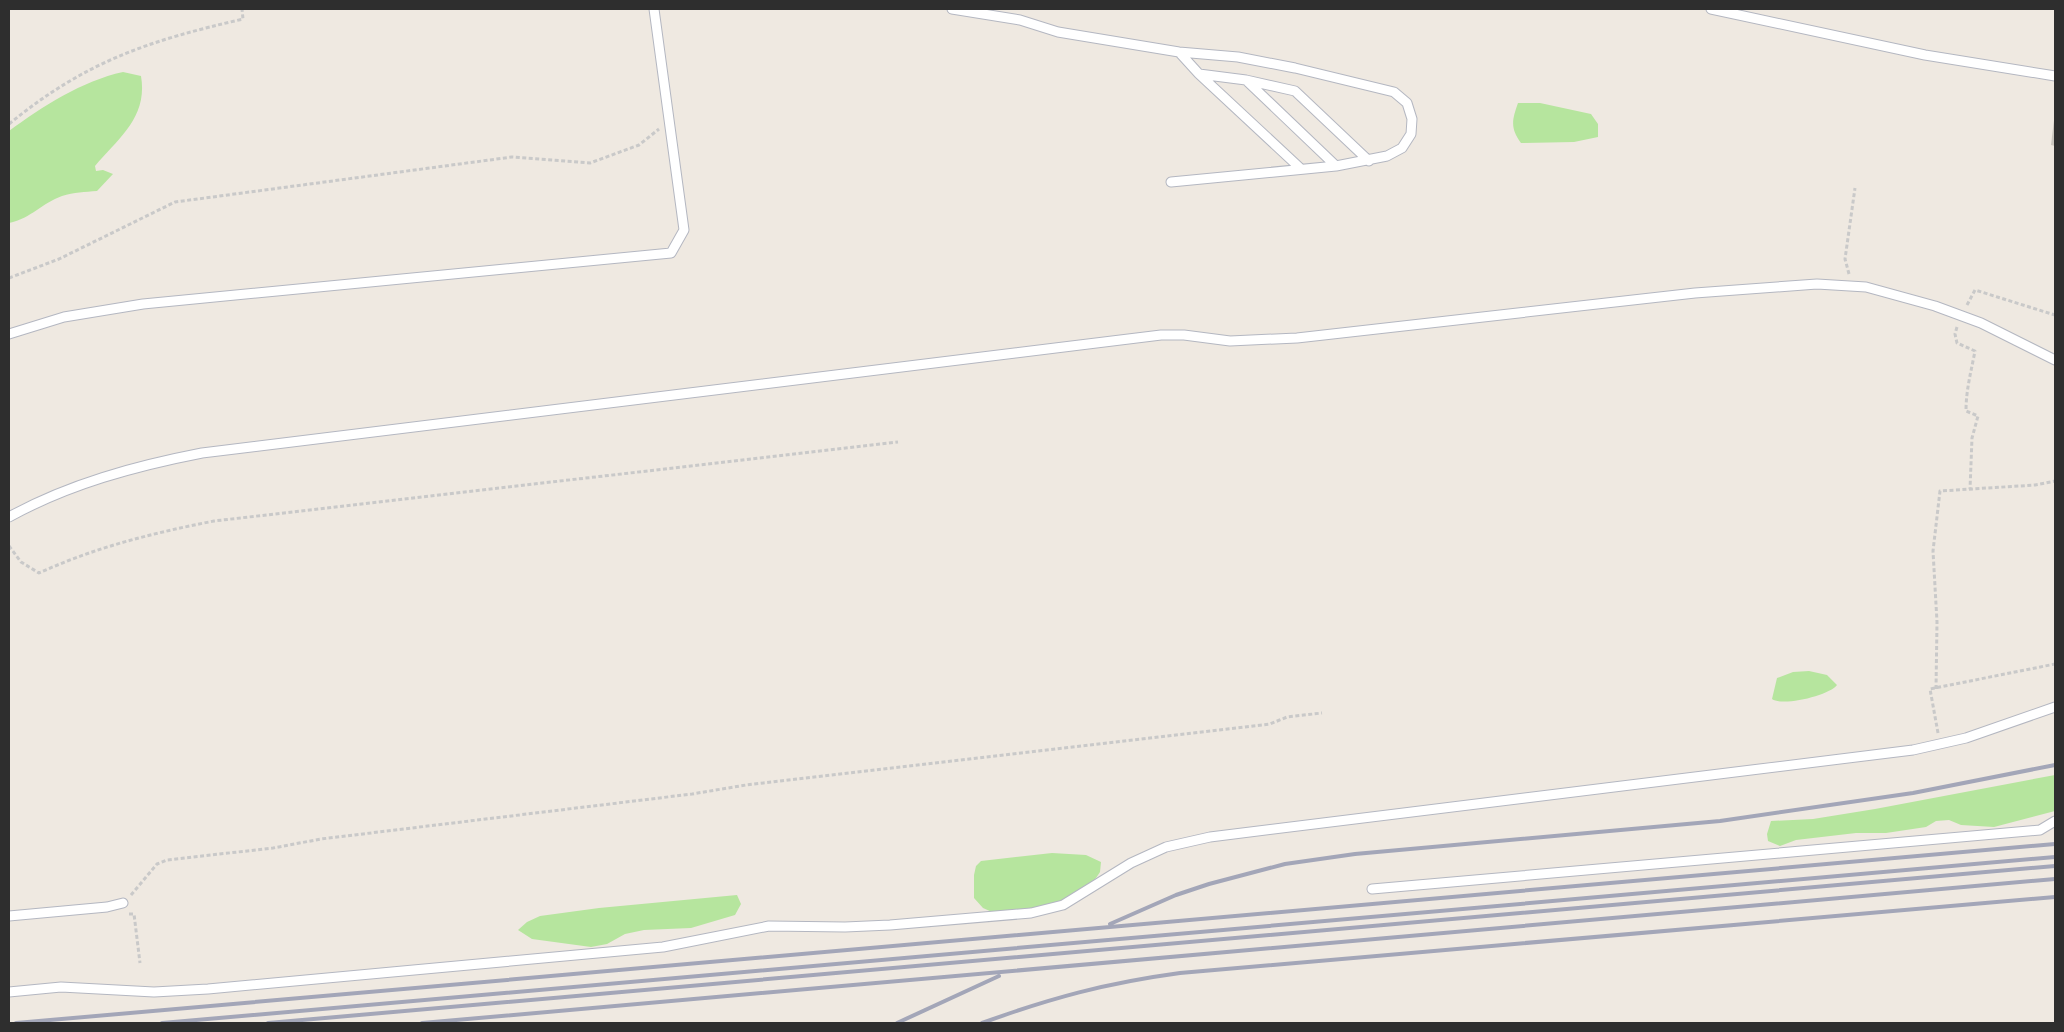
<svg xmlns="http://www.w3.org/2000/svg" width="2064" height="1032" viewBox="0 0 2064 1032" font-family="'Sofia Sans Condensed',sans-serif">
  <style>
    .green { fill: #b6e59e }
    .building { fill: #cbc7bf }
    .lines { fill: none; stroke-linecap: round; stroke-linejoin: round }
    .service-casing { stroke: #b4b7c1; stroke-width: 11 }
    .path { stroke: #c9c9c9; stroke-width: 3; stroke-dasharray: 4 2.5; stroke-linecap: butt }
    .service { stroke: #fff; stroke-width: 9 }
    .rail { stroke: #a3a6b8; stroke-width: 4 }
  </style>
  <rect width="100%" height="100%" fill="#efe9e1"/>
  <path class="green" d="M123,72L141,76C148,117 119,138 95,166L96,171L103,170L113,174L97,191C85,192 74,192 62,196C42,203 32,218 9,223V131C43,106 82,81 123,72Z
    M1518,103H1540L1591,114L1598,124V137L1574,142L1521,143C1510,128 1512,120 1518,103Z
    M1809,671L1827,675L1837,685C1830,695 1783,707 1772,699L1777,678L1793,672Z
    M2055,775V811L1994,827L1961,825L1949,820L1936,821L1926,827L1886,833H1856L1796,840L1780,846L1768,841L1767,834L1771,821L1813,819L1875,809Z
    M1052,853L1086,855L1101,862L1100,872L1096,878L1066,903L1001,916L983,908L974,898V875L976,866L981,861Z
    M737,895L741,904L735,915L691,928L644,930L625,934L607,944L591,947L532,939L518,930L527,922L540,916L599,908Z"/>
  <path class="building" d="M2054,120H2055V146L2051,145Z"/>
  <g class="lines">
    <defs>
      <path id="service" d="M952,9L1020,20L1058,32L1179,52L1238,57L1295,68L1394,92L1407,103L1412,119L1411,134L1402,148L1387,156L1336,166L1171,182
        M1711,9L1925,55L2055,76
        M1179,52L1199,74L1300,168
        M1199,74L1246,80L1295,91L1369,161
        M1247,81L1336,166
        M9,334L64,317L143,304L671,253L684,230L654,9
        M9,517C69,484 135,466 202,453L1161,335H1184L1230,341L1297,338L1695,293L1817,284L1866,287L1935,306L1981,323L2055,360
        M1372,889L2040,830L2055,821
        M9,916L107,907L123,903
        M9,992L61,987L154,992L208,989L663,947L769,926L845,927L890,925L1031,913L1063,905L1131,863L1166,847L1210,837L1913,750L1966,738L2055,707"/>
    </defs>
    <use href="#service" class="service-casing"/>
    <path class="path" d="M9,124C86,61 148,41 243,19L242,9
      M1849,274L1845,259L1855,188
      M9,278L59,259L175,202L512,157L590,163L639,145L659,129
      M1967,305L1975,290L2055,315
      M1957,327L1955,334L1957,343L1975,351C1971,372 1966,390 1966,411L1978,416L1972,438L1970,489
      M9,546L21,562L39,573C96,547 153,533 214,521L898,442
      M1936,689L1937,622L1933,551L1940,491L2035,485L2055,481
      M1938,733L1930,689L2055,664
      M131,895L157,864L167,860L273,848L321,839L692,794L746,785L1270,724L1287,717L1322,713
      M129,914H134L140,963"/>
    <use href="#service" class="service"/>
    <path class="rail" d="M1110,924L1176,895L1209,884L1285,864L1355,854L1720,821L1913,793L2055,765
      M16,1023L2055,844
      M162,1023L2055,857
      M268,1023L2055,866
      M422,1023L2055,879
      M897,1023L999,976
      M982,1023C1051,998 1106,983 1180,973L2055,897"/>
  </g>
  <rect width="2064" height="1032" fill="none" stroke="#2e2e2e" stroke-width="20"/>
</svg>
